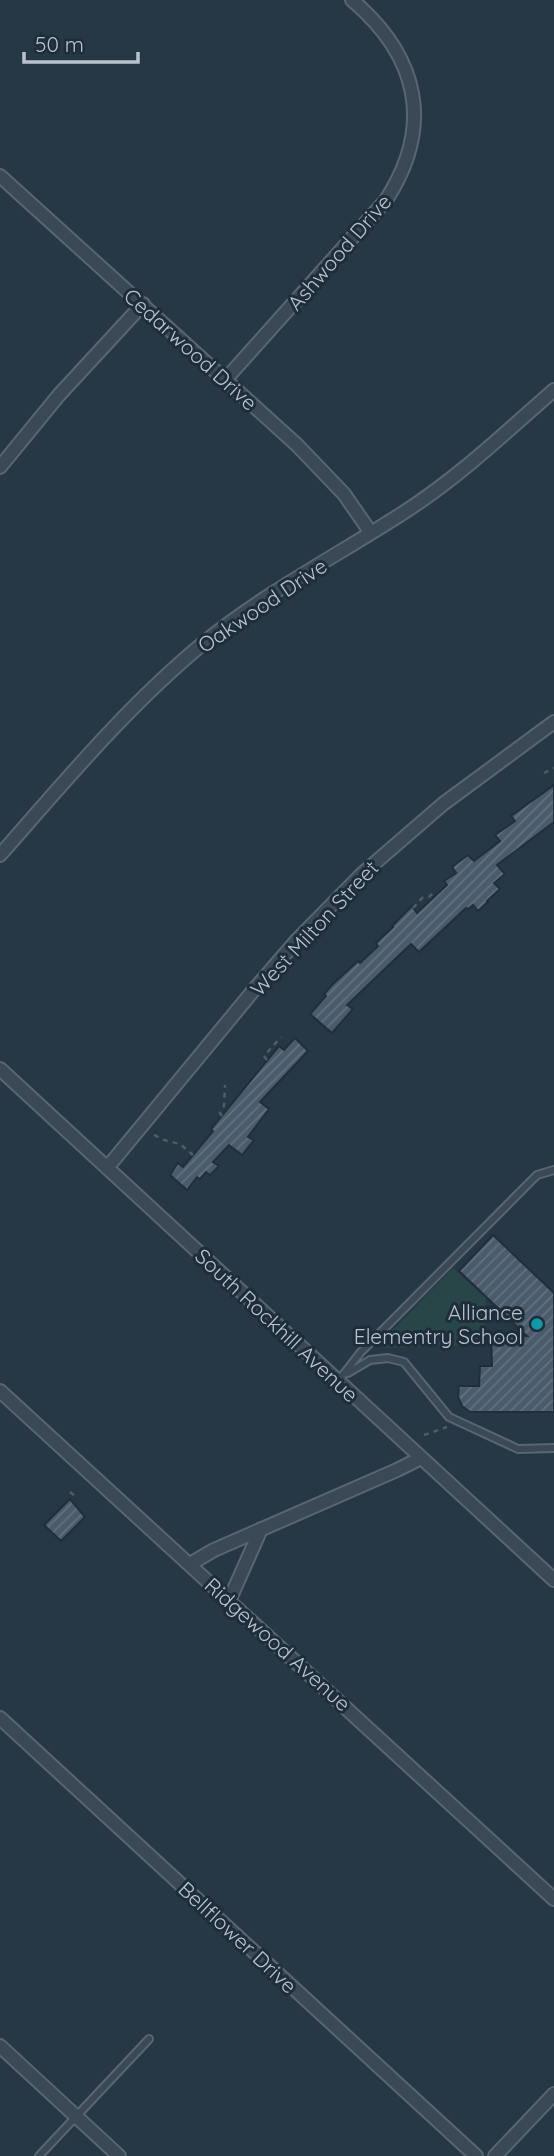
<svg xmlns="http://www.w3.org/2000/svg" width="554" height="2156" viewBox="0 0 554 2156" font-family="Quicksand,sans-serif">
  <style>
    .green { fill: #284647 }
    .building { fill: url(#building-hatch); stroke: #212f3d; stroke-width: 2 }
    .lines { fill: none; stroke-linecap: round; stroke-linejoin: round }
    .lane-casing { stroke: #596672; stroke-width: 10 }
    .street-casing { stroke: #596672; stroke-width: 16 }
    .path { stroke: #476262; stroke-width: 2.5; stroke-dasharray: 5 5; stroke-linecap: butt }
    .lane { stroke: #3b4855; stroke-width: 6 }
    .street { stroke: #3b4855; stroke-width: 12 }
    .culture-dot { fill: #0f9aa8; stroke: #1f2d3b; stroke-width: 2.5 }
    .labels { text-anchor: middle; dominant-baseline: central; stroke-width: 6; stroke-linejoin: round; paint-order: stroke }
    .street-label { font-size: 21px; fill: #b9c3ce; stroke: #1f2d3b }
    .poi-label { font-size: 21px; fill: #b9c3ce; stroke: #1f2d3b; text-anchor: end }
  </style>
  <defs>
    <pattern id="building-hatch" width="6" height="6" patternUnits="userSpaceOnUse" patternTransform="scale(1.75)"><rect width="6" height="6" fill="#4a5b6c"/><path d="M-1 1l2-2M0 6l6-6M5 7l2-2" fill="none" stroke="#627180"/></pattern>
  </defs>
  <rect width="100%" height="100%" fill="#263746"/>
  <path class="green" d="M453,1268L486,1298L485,1345L383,1348V1340Z"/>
  <path class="building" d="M554,785V822L497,865L505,874L494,883L500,889L487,901L488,902L478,911L473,905L468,909L466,908L419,952L411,944L347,1005L353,1009L332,1033L310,1014L326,996L324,994L333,984L358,961L360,963L378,946L376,943L393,927L392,926L412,906L417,913L447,885L444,881L456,873L452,867L468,855L474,861L500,841L495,835L515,821L511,816Z
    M295,1038L308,1051L260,1102L269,1109L248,1137L254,1140L242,1155L229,1145L213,1162L219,1166L210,1175L206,1172L200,1179L197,1177L187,1190L170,1175L178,1163L183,1167L213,1131L211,1129L279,1046L284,1050Z
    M493,1235L554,1293V1412H470L462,1406L458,1397L459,1386H479L480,1366H492L491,1337L527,1336L459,1271Z
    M70,1499L85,1517L61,1541L44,1525Z"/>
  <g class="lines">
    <defs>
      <path id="lane" d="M348,1373L370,1360L388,1358L404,1362L449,1417L518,1449L554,1448
        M339,1380L360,1353L537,1175L554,1170
        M39,2156L149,2039"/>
      <path id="street" d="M0,176L297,445L344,494L371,533
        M225,380L386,200C434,126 419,57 352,0
        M0,467L59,395L143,304
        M0,855C66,780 129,704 206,641C268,591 340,554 406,511C460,476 506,432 554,390
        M0,1069L554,1580
        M107,1168L253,991L298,939L362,874L443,804L554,722
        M0,1391L554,1899
        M190,1564L214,1550L397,1470L421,1458
        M229,1601L261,1529
        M0,1718L476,2156
        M0,2046L119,2156
        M495,2156L554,2094"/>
    </defs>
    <use href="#lane" class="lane-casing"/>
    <use href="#street" class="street-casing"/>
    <path class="path" d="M544,773L554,768
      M413,908L422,898L429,897L434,892
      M267,1060L264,1056L281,1037
      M222,1116L220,1113L224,1106L225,1085
      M154,1135L164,1140L180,1144L193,1155
      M424,1435L447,1427
      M70,1492L75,1496"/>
    <use href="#lane" class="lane"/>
    <use href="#street" class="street"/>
  </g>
  <circle class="culture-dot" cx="537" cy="1324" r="7"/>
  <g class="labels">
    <g class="street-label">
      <text transform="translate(339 252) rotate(-49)">Ashwood Drive</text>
      <text transform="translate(191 349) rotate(42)">Cedarwood Drive</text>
      <text transform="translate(262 605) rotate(-34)">Oakwood Drive</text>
      <text transform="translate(314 928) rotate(-47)">West Milton Street</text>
      <text transform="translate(277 1325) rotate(43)">South Rockhill Avenue</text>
      <text transform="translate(278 1644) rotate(42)">Ridgewood Avenue</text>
      <text transform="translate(238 1937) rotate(43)">Bellflower Drive</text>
    </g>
    <g class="poi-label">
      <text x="523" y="1312">Alliance<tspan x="523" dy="24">Elementry School</tspan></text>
    </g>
  </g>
  <path d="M24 52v10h114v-10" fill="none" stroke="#b9c3ce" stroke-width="3.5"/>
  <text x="35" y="52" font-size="21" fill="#b9c3ce" stroke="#1f2d3b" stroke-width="5" paint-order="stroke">50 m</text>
</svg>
